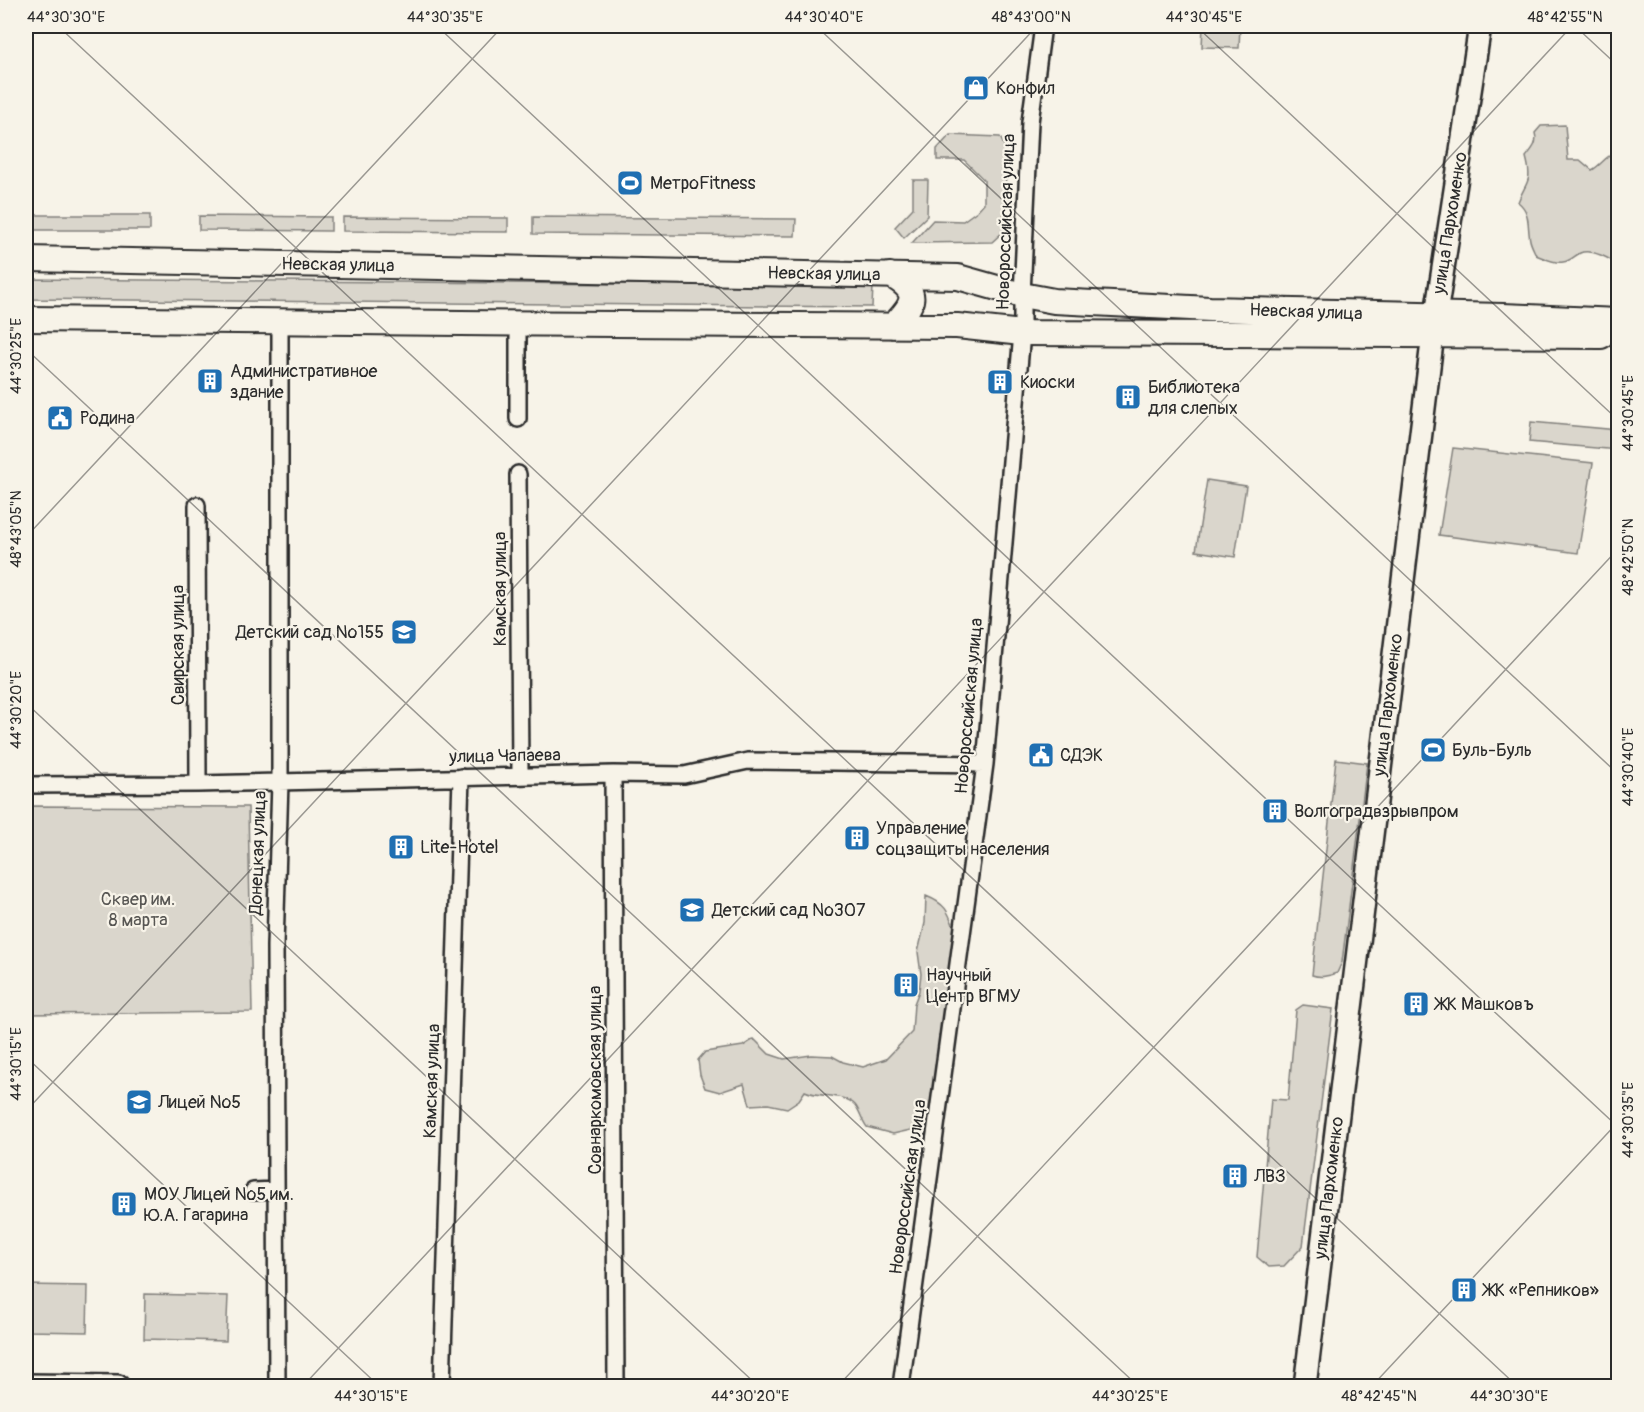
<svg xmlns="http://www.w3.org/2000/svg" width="1644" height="1412" viewBox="0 0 1644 1412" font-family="Pangolin,sans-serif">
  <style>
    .green { fill: #dad6cc; stroke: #82807c; stroke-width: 1.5 }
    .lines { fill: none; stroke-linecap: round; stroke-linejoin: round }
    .street-casing { stroke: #2b2b2b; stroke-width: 20 }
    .secondary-casing { stroke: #2b2b2b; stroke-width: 26 }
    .primary-casing { stroke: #2b2b2b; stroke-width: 28 }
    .street { stroke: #f7f3e8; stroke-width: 15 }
    .secondary { stroke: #f7f3e8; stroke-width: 21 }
    .primary { stroke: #f7f3e8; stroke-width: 24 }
    .ticks { fill: none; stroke: #2b2b2b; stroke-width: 1.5; stroke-opacity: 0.45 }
    .labels { text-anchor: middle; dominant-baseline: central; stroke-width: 4.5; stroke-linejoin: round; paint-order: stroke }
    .poi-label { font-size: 18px; fill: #2b2b2b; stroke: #f7f3e8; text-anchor: start }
    .street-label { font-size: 18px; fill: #2b2b2b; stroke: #f7f3e8 }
    .park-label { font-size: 18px; fill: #575653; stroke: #f7f3e8 }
    .neatline { fill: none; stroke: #2b2b2b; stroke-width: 2 }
    .ticks-label { font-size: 15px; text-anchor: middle; fill: #2b2b2b }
  </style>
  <rect width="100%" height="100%" fill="#f7f3e8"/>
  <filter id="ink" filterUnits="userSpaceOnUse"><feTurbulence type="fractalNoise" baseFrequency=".0167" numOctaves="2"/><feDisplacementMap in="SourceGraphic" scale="12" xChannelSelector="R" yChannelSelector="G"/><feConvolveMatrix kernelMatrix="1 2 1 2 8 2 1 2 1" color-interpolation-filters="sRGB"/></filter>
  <g filter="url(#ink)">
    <path class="green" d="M1203,26H1240L1239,48L1202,47Z
      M1565,125L1568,160H1580L1592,170C1603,164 1605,155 1618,153V266C1612,259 1590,248 1580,253C1574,256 1571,261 1563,262C1554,264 1544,258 1536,255C1534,250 1531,245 1530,240C1527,226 1531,212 1518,202C1526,181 1533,183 1526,157C1532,149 1538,144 1535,133L1541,126Z
      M950,135L1000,137L1007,152L1003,232L992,242L912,243L933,220L963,221L977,211L984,203V180L964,160H937V149Z
      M913,180H928L927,216L904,238L895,227L913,208Z
      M31,215H150V230H31Z
      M199,216L331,217V231L199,230Z
      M343,217L508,218V232L343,231Z
      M533,217L796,219L795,236L533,234Z
      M26,279L873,286L872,307L26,299Z
      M1531,422L1618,430V450L1529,442Z
      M1453,448L1593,463L1578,553L1439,535Z
      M1207,480L1246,486L1235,557L1196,551Z
      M1336,759L1367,763L1342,962L1337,973C1328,976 1321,978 1312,975Z
      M26,806L248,807L252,1012L26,1014Z
      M926,896C946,904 948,911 955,930L935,1110L928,1126L893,1134L867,1127C862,1121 860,1111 855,1105C844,1093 819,1098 805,1091L799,1100L787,1108L768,1104L750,1105L744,1084L720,1092L705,1088L700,1075L698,1060L705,1052L743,1046L754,1039L769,1054L784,1059L811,1055L832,1056L843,1062L863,1067L886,1059L912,1032L914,1004L919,991L921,974L918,952L925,923Z
      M1303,1005L1333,1009L1303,1246L1284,1266L1269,1267L1257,1257L1271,1099L1288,1100L1296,1010Z
      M26,1285L88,1286L87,1332L26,1331Z
      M145,1294L228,1296L226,1341L144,1339Z"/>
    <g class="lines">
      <defs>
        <path id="street" d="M518,325V419
          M518,474L520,775
          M197,505L198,784
          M613,774L616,1386
          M26,785L198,784L613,774L684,775L748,761L985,764
          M253,1191L276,1190
          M277,1386L275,946L280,782V320
          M442,1386L461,777
          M901,1386L985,764L1022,333V295L1030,122L1043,26"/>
        <path id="secondary" d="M26,1385L118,1386
          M1305,1386L1433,334L1480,26"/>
        <path id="primary" d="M26,259L958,277L1022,295L1054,301L1210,309L1503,316L1618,321
          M890,275C922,292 914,304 893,326
          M26,319C336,321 647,326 957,326L1022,333L1601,336"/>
      </defs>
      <use href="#street" class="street-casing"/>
      <use href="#secondary" class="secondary-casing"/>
      <use href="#primary" class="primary-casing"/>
      <use href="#street" class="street"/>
      <use href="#secondary" class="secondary"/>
      <use href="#primary" class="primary"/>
    </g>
  </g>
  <path class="ticks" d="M58,26L1517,1386M437,26L1618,1127M816,26L1618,774M1196,26L1618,420M1575,26L1618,66M26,349L1138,1386M26,537L503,26M26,703L758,1386M26,1057L379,1386M26,1111L1037,26M303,1386L1572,26M838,1386L1618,549M1372,1386L1618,1122"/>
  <defs>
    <symbol id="shop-square" viewBox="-11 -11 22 22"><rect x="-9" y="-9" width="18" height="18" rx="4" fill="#1f6fb2" stroke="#f7f3e8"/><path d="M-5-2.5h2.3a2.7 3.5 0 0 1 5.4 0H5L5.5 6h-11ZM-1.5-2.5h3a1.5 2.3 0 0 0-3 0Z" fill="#fff"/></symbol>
    <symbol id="stadium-square" viewBox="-11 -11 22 22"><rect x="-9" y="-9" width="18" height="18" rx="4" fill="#1f6fb2" stroke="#f7f3e8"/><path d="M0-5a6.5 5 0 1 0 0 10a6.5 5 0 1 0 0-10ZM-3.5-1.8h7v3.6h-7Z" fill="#fff"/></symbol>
    <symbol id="building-square" viewBox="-11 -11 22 22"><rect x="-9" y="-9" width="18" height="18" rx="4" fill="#1f6fb2" stroke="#f7f3e8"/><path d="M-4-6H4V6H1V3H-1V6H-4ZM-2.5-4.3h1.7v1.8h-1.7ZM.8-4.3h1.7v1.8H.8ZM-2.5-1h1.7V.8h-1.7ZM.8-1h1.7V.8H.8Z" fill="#fff"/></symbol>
    <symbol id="civic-square" viewBox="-11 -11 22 22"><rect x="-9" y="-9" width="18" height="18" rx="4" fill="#1f6fb2" stroke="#f7f3e8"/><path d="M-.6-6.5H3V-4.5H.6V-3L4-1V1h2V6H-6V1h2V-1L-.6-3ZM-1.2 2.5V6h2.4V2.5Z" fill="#fff"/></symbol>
    <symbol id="school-square" viewBox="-11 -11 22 22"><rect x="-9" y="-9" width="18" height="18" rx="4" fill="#1f6fb2" stroke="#f7f3e8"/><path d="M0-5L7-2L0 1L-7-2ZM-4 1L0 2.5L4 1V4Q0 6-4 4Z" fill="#fff"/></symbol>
  </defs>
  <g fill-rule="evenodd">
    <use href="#shop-square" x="961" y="73" width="30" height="30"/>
    <use href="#stadium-square" x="615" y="168" width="30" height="30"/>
    <use href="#building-square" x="195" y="366" width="30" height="30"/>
    <use href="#building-square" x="985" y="367" width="30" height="30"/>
    <use href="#building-square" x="1113" y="382" width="30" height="30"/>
    <use href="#civic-square" x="45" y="403" width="30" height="30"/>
    <use href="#school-square" x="389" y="617" width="30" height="30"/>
    <use href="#stadium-square" x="1418" y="735" width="30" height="30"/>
    <use href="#civic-square" x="1026" y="740" width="30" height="30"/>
    <use href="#building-square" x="1260" y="796" width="30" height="30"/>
    <use href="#building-square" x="842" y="823" width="30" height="30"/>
    <use href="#building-square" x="386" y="832" width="30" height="30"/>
    <use href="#school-square" x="677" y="895" width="30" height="30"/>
    <use href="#building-square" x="891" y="970" width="30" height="30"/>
    <use href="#building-square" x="1401" y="989" width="30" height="30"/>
    <use href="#school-square" x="124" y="1087" width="30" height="30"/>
    <use href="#building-square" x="1220" y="1161" width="30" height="30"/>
    <use href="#building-square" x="109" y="1189" width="30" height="30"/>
    <use href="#building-square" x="1449" y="1275" width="30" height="30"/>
  </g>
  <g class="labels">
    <g class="poi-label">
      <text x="996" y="88">Конфил</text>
      <text x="650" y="183">МетроFitness</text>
      <text x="230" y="371">Административное<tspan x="230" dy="21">здание</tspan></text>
      <text x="1020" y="382">Киоски</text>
      <text x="1148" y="387">Библиотека<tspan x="1148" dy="21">для слепых</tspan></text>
      <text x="80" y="418">Родина</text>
      <text x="384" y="632" text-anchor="end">Детский сад №155</text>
      <text x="1452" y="750">Буль-Буль</text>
      <text x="1060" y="755">СДЭК</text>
      <text x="1294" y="811">Волгоградвзрывпром</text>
      <text x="876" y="828">Управление<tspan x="876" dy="21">соцзащиты населения</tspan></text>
      <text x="420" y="847">Lite-Hotel</text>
      <text x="712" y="910">Детский сад №307</text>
      <text x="926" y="975">Научный<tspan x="926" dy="21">Центр ВГМУ</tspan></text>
      <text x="1436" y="1004">ЖК Машковъ</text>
      <text x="158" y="1102">Лицей №5</text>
      <text x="1254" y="1176">ЛВЗ</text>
      <text x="144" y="1194">МОУ Лицей №5 им.<tspan x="144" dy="21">Ю.А. Гагарина</tspan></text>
      <text x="1484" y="1290">ЖК «Репников»</text>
    </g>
    <g class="street-label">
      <text transform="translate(1006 222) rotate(-88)">Новороссийская улица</text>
      <text transform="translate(1450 223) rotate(-81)">улица Пархоменко</text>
      <text transform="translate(338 265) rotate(1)">Невская улица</text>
      <text transform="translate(824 274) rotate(1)">Невская улица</text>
      <text transform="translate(1306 312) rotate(2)">Невская улица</text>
      <text transform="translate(500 589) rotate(-90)">Камская улица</text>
      <text transform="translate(178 645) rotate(-90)">Свирская улица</text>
      <text transform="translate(1388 705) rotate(-83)">улица Пархоменко</text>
      <text transform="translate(969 706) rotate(-85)">Новороссийская улица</text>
      <text transform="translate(505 756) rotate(-1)">улица Чапаева</text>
      <text transform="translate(258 853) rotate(-88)">Донецкая улица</text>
      <text transform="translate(595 1080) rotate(-90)">Совнаркомовская улица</text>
      <text transform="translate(432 1081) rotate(-88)">Камская улица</text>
      <text transform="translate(908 1187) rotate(-82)">Новороссийская улица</text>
      <text transform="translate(1329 1188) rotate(-83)">улица Пархоменко</text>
    </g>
    <g class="park-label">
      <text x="138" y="899">Сквер им.<tspan x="138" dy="21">8 марта</tspan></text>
    </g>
  </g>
  <rect width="1644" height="1412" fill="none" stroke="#f7f3e8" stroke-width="66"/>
  <rect x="33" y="33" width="1578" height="1346" class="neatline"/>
  <g class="ticks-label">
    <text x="66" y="22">44°30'30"E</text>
    <text x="445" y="22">44°30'35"E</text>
    <text x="824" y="22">44°30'40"E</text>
    <text x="1031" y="22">48°43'00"N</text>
    <text x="1204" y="22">44°30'45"E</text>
    <text x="1565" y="22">48°42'55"N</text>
    <text transform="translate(16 356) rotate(-90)" y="5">44°30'25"E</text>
    <text transform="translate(1628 413) rotate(-90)" y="5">44°30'45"E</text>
    <text transform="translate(16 529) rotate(-90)" y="5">48°43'05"N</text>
    <text transform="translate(1628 557) rotate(-90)" y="5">48°42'50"N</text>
    <text transform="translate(16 710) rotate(-90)" y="5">44°30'20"E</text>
    <text transform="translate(1628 767) rotate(-90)" y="5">44°30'40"E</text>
    <text transform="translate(16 1064) rotate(-90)" y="5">44°30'15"E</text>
    <text transform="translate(1628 1120) rotate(-90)" y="5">44°30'35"E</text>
    <text x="371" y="1401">44°30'15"E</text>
    <text x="750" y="1401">44°30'20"E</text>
    <text x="1130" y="1401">44°30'25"E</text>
    <text x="1379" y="1401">48°42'45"N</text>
    <text x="1509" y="1401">44°30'30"E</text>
  </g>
</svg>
